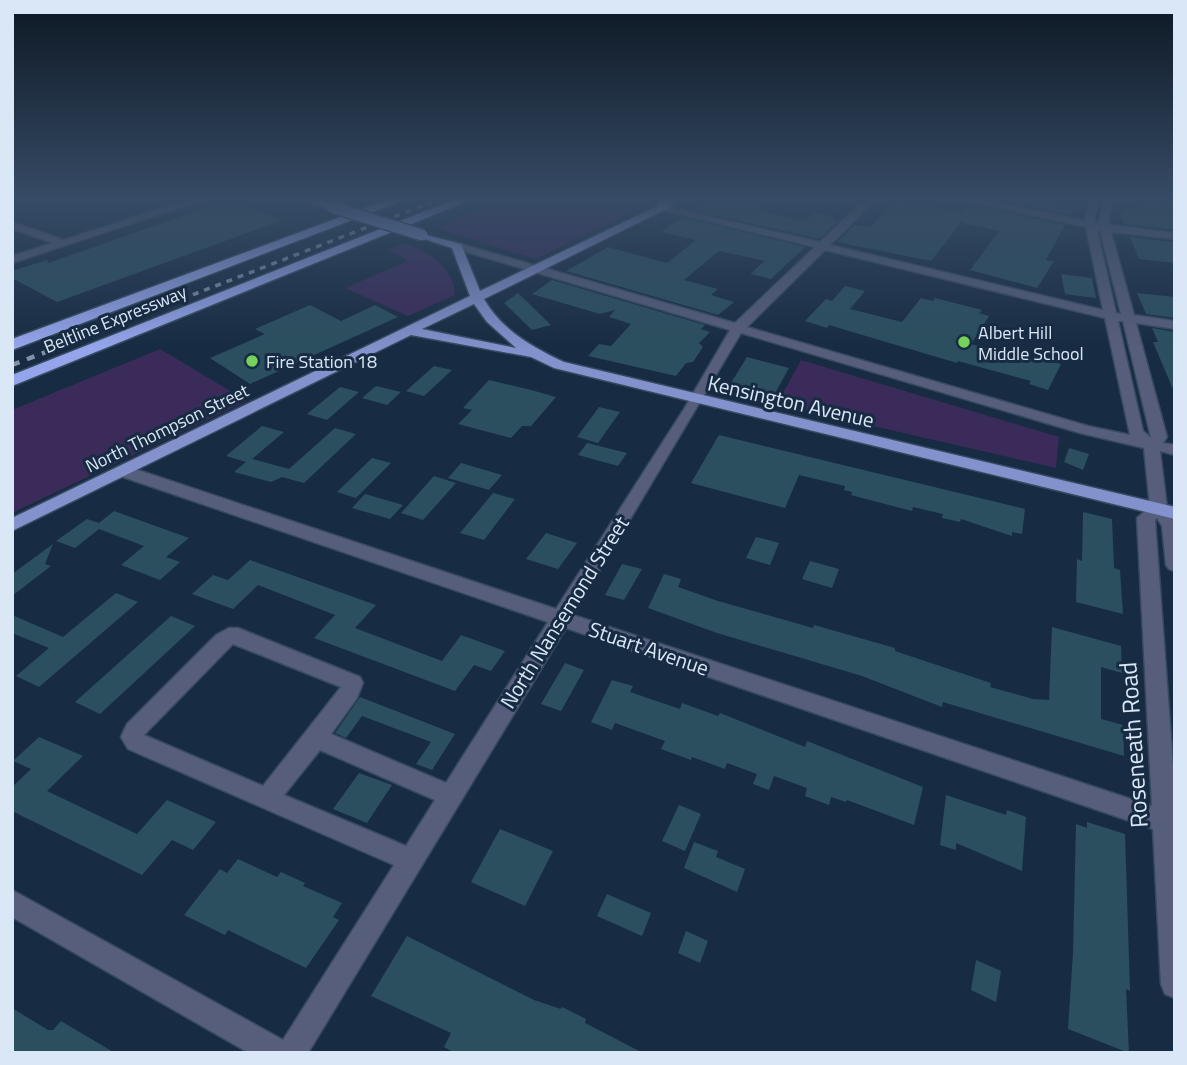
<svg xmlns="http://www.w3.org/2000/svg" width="1187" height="1065" viewBox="0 0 1187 1065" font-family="'Titillium Web',sans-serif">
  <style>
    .green { fill: #3a2b5a }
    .building { fill: #2b4f5f }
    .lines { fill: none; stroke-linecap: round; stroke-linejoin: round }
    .minor-casing { stroke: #364a5f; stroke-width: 3 }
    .major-casing { stroke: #364a5f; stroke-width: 3 }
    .highway-casing { stroke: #364a5f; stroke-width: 3 }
    .minor { fill: #575e7b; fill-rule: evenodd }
    .major { fill: #8391cc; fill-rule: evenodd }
    .highway { fill: #94a5ec; fill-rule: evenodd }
    .rail-far1 { stroke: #8191a3; stroke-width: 3.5; stroke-dasharray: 6 6; stroke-linecap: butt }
    .rail { stroke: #8191a3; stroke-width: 4.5; stroke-dasharray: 8 8; stroke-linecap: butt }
    .major-bridge-casing { stroke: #364a5f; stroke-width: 14; stroke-linecap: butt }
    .major-bridge { stroke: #8391cc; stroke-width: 11 }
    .poi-dot { fill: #74d25b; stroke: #172c42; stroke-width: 2.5 }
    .labels { text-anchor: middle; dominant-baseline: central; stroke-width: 6; stroke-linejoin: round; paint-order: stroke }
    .far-street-label { font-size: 18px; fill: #dae7f6; stroke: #172c42 }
    .far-poi-label { font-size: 18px; fill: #dae7f6; stroke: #172c42; text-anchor: start }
    .street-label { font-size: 21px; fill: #dae7f6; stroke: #172c42 }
    .near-street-label { font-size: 24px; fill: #dae7f6; stroke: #172c42 }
  </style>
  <rect width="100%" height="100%" fill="#172c42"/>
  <path class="green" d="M504,199H658L536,259L435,228Z
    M405,243C428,251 455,269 455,295L408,316L345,288L408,261L387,250Z
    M160,349L247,401L12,513V410Z
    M801,360L1059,437L1056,468L777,404Z"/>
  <path class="building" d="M708,199H773L759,210L804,221L815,212L833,216L829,219L838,221L821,238H815L692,210Z
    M895,199L964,213L965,203L1065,225L1046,260L1054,261L1037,288L970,270L999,231L963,223V220L931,261L837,242L854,225L871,227Z
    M993,199H1049L1078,205L1071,215Z
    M1136,199L1175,202V230L1124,224L1119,211L1126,212L1124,208L1140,210Z
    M229,200L283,220L57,302L12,278V271L47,260L48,263Z
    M682,217L805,247L771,279L750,274L765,261L719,251L684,280L718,289L711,295L734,302L718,315L566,271L608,247L667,263L696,240L661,232Z
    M1130,237L1175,242V263L1139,259Z
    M1061,274L1092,278L1096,298L1065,294Z
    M552,280L705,325L701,329L710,332L699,343L703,347L693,362L686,363L676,376L588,356L599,344L611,346L631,324L609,317L615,310L600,314L532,294Z
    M845,286L865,291L850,309L902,322L921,298L933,301L935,298L982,310L979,313L989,316L971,344L1040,363L1042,359L1061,364L1048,390L1029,384L1031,381L958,361L957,363L829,325L827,328L805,321L826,299L832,301Z
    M518,293L551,325L532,330L504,303Z
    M1137,293L1175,297V318L1146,314Z
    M310,305L341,321L375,305L398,317L250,384L210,358L265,334L255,329Z
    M1152,328L1175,332V394L1153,342H1158Z
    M747,357L789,368L773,397L729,386Z
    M434,366L452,370L424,396L406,391Z
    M489,380L531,390L556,397L531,426H522L511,438L458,424L472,410L463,408Z
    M376,386L401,392L387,405L362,398Z
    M340,387L359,392L327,420L307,414Z
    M599,407L620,412L598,443L577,437Z
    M262,426L284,432L252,459L289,469L335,428L356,434L304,483L282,477L271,482L234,472L246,462L226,456Z
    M719,435L1025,509L1022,534L1012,532V536L961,519L960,522L942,518L943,514L913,507L912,511L851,495L852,492L844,490L845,486L799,475L785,508L691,483Z
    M587,443L627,453L618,466L578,455Z
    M1069,448L1089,454L1083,470L1064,462Z
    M372,458L391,463L356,498L337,492Z
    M461,463L502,475L489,490L448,478Z
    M434,476L456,483L423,520L401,513Z
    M493,493L515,499L484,540L460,533Z
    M365,494L403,505L390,519L352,508Z
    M114,511L189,538L166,557L180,562L160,580L121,565L144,546L99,529L75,548L56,541L87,519L99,523Z
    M1083,512L1112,519L1114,568L1120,570L1123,614L1076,602L1077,559L1082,561Z
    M546,533L577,543L558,569L526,559Z
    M756,537L779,543L770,565L746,558Z
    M53,544L45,564L51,566L12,596V574Z
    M250,560L376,605L355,628L442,661L461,635L505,651L491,671L474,665L455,691L314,638L335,615L258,585L233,609L192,594L213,575L228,580Z
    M810,561L839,569L832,588L802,579Z
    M622,564L642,569L624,600L605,595Z
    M664,574L681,579L678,587L718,601L813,628L814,625L895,648V651L991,683L990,687L1033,699L1049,700L1052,627L1121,646L1122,673L1101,667V719L1123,725L1124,756L943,702L942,707L862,676L717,633L648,608Z
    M116,593L138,602L39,687L16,676L49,648L12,633V615L63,637Z
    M171,616L195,626L100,714L75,702Z
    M565,663L584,670L561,711L541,704Z
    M612,680L633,686L630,692L680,709L682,703L718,716L720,713L805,747L807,741L923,787L914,825L847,800L846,802L831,797L829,805L805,796L807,788L774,776L769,790L753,784L757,774L727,763L725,769L692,757L691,760L661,749L665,741L615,723L612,730L591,722Z
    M360,697L455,734L432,770L416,764L431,742L362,716L346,738L335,733Z
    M39,737L83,756L47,791L137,834L167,800L216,822L193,850L172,840L142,875L12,811V787L31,769L13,761Z
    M359,773L392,785L367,823L333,809Z
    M946,795L1006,815L1007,810L1026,817L1022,871L956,843V850L940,845Z
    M679,805L701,814L685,851L662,841Z
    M1087,822L1125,834L1130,991L1126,989L1129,1053L1068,1029L1073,953L1076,824L1087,828Z
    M500,829L553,851L525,906L471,882Z
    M694,842L718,851L716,857L745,869L737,892L684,868Z
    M238,859L277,877L281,872L305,883L303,886L342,903L333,917L339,920L306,968L228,930L225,935L184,915L220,869L227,873Z
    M607,894L651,913L642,936L597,916Z
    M686,931L708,941L700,963L678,953Z
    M407,936L534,1000L561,1009L562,1007L586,1019L585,1023L643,1053H455L444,1047L451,1033L371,996Z
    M976,960L1001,971L996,1002L971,990Z
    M12,1008L48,1030H53L61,1021L115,1053H12Z"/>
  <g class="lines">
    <defs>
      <path id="minor" d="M190,199H206L12,263V256L53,243L12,229V222L64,240Z
        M865,199H876L830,245L1103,310L1086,227L959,199H979L1085,221L1089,199H1099L1094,216L1096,223H1099L1104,199H1114L1108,220L1110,225L1175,233V239L1111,232L1134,315L1175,321V329L1136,323L1167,437L1163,443L1175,445V455L1160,451L1167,508L1175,518V571L1169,569L1166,565L1162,526L1157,518L1155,520L1175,793V998L1165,994L1161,984L1153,829L566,628L308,1053H249L12,917V890L283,1040L394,865L128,749L121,737L127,724L216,635L229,628H238L360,677L363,683L357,698L331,734L446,783L548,622L117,475L115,471L117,467H129L556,609L684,409L730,330L453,248V244H461L735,323L815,247L658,209V205L820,242ZM1097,230H1100L1121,314L1116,313ZM825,250L1105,318L1130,435L1088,426L747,327ZM1118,321H1123L1151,438L1143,431ZM741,333L1080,433L1144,448L1150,507L1137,518L1152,806L573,615ZM233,644L341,687L263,786L144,735ZM320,750L435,800L406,846L284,795Z"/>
      <path id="major" d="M299,199H316L337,207L332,210Z
        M662,204L666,205V209L484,299C502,330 532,347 564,362L1175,507V519L554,368L531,357L411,335L12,531V518L470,296L452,248L418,237V233L461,244L480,291ZM474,304L487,322L516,348L422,329Z"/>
      <path id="highway" d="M389,199H407L12,350V339Z
        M456,199H473L12,386V375Z
        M665,199H679L666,210H658V204Z"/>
    </defs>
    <use href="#minor" class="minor-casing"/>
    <use href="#major" class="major-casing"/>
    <use href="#highway" class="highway-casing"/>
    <use href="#minor" class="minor"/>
    <use href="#major" class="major"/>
    <use href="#highway" class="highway"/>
    <path class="rail-far1" d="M81,338L440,199"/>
    <path class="rail" d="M12,365L85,337"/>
    <defs>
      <path id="major-bridge" d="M332,207L422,235"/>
    </defs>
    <use href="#major-bridge" class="major-bridge-casing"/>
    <use href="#major-bridge" class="major-bridge"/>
  </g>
  <linearGradient id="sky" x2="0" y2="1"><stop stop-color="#0d1824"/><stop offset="0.57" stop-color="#364b65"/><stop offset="1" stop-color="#364b65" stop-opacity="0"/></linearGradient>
  <rect width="1187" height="348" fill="url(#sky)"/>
  <g class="poi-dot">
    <circle cx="964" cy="342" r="7"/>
    <circle cx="252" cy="361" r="7"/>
  </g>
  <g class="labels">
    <g class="far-street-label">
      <text transform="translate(115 319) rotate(-22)">Beltline Expressway</text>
      <text transform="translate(167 428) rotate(-26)">North Thompson Street</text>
    </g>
    <g class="far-poi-label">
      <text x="978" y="332">Albert Hill<tspan x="978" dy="21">Middle School</tspan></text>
      <text x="266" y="361">Fire Station 18</text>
    </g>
    <g class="street-label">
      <text transform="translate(791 401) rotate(13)">Kensington Avenue</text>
      <text transform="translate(564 612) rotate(-58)">North Nansemond Street</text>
      <text transform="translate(649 648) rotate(19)">Stuart Avenue</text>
    </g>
    <g class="near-street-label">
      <text transform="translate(1133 745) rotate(-94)">Roseneath Road</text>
    </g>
  </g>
  <rect width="1187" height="1065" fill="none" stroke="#dae7f6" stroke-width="28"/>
</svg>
